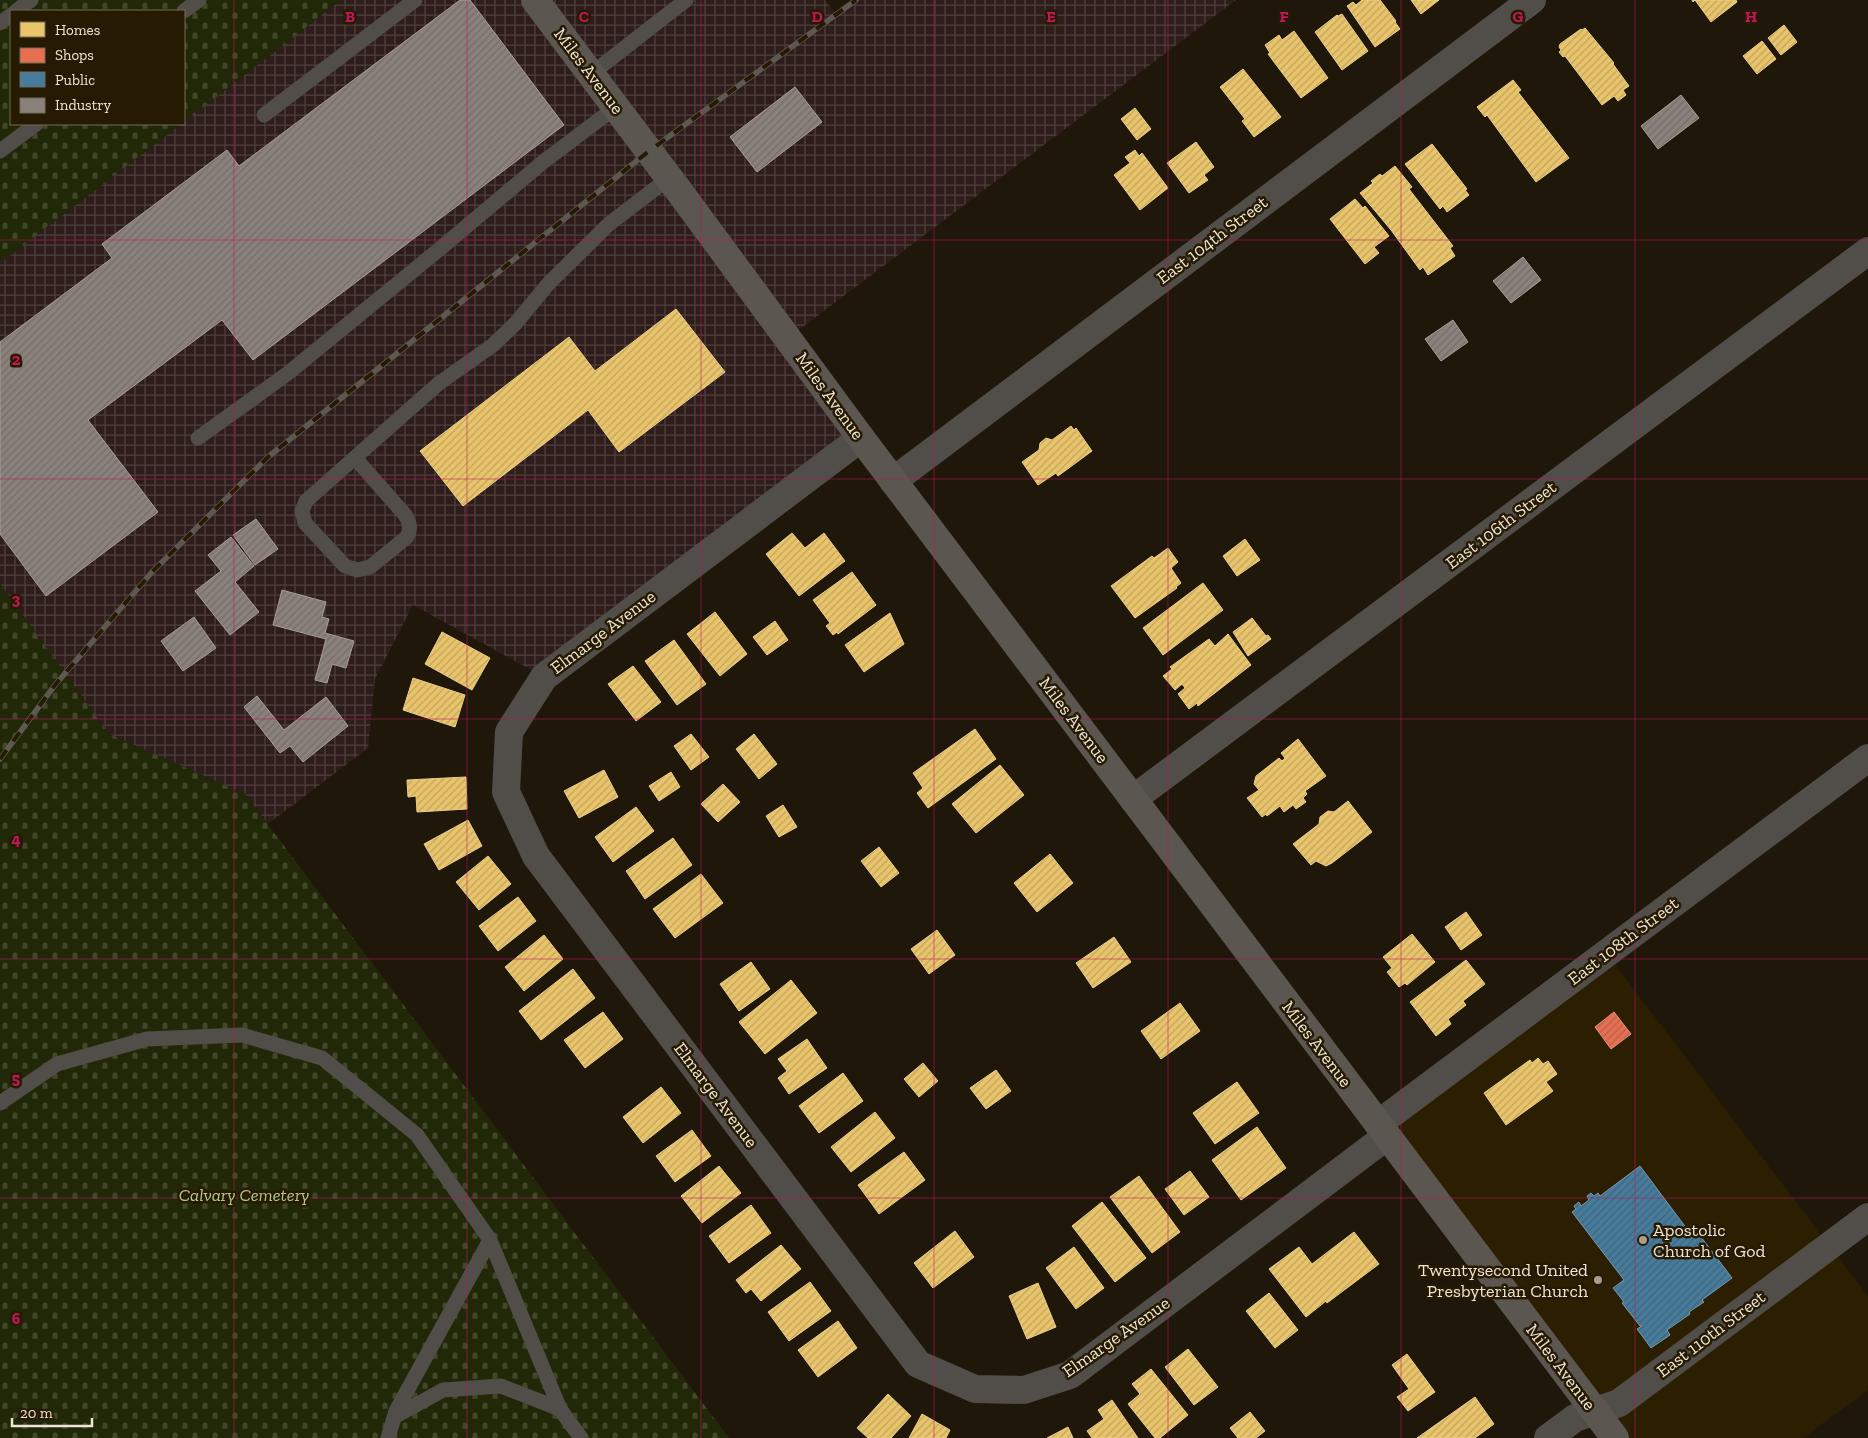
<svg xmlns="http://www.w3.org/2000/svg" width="1868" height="1438" viewBox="0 0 1868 1438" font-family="'Zilla Slab',serif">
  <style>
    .built { fill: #2c1e01 }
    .industrial { fill: url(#industrial-grid) }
    .cemetery { fill: url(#cemetery-stones) }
    .homes { fill: url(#homes-hatch); stroke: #eace8a }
    .shops { fill: url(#shops-hatch); stroke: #e99279 }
    .public { fill: url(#public-hatch); stroke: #789bae }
    .industry { fill: url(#industry-hatch); stroke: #a89f97 }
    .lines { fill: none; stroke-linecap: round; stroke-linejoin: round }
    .lane { stroke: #514d48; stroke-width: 15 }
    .street { stroke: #514d48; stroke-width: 28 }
    .primary { stroke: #5b564f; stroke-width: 28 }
    .rail-casing { stroke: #5d5850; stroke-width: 5.5 }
    .rail { stroke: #271a02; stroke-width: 4; stroke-dasharray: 11; stroke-linecap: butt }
    .grid { fill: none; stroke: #c2185b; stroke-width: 1; stroke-opacity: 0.55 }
    .poi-dot { fill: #a69d8f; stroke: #271a02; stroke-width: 2 }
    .labels { text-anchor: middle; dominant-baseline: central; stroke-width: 5; stroke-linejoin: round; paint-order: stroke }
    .street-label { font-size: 18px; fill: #eee5d6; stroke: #271a02 }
    .park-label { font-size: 18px; font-style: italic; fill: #b3cb84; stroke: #271a02 }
    .poi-label { font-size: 18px; fill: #eee5d6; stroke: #271a02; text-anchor: start }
    .grid-label { font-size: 16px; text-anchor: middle; font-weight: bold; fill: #c2185b; stroke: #271a02; stroke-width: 5; stroke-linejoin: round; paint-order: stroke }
  </style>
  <defs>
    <pattern id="industrial-grid" width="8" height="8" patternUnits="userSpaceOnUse" patternTransform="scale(1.25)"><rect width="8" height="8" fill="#2f1d1c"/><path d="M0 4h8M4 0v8" fill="none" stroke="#4d3e3c"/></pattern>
    <pattern id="cemetery-stones" width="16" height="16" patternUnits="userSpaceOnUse" patternTransform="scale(1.25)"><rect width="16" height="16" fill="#212807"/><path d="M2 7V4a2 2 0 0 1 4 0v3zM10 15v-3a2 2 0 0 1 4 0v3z" fill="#42472a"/></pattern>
    <pattern id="homes-hatch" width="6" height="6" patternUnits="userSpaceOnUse" patternTransform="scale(1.25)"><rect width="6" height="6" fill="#e9c46a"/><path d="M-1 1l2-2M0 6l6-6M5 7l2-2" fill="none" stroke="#c0a460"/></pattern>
    <pattern id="shops-hatch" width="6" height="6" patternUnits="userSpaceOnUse" patternTransform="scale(1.25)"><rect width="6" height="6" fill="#e76f51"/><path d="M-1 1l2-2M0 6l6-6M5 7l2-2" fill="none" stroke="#b7624c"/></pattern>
    <pattern id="public-hatch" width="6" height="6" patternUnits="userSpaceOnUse" patternTransform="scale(1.25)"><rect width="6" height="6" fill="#457b9d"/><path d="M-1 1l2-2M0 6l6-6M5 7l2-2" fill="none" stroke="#466373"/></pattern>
    <pattern id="industry-hatch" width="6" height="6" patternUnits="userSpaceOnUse" patternTransform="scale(1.25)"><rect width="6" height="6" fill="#8a817c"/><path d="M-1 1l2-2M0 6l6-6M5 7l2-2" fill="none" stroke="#736c67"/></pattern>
  </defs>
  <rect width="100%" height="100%" fill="#1f170a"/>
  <path class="built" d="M1606,953L1868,1296V1390L1803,1438H1615L1378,1124Z"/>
  <path class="industrial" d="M341,0H825L836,14L856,0H1236L788,338L861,438L544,677L413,605L375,679L368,748L268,824L245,794L109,734L0,584V263L181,124H184V122Z"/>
  <path class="cemetery" d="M0,0H341L184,122V11H11V124H181L0,263Z
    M0,584L109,734L245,794L729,1438H0Z"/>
  <path class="homes" d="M1362,0H1380L1396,21L1395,22L1400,29L1375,47L1347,6L1353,2L1356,5Z
    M1411,0H1439L1421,14Z
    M1692,0H1736L1737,2L1711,22L1695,0L1693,2Z
    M1342,14L1368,51L1342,70L1315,32L1337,15L1338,16Z
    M1784,25L1797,42L1781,55L1768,38Z
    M1585,28L1614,63L1613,64L1629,86L1623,90L1626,95L1618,101L1614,96L1602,105L1565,56L1563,57L1559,52L1561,50L1559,47L1560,44L1581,29L1582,30Z
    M1294,31L1328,78L1301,98L1268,54L1270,53L1265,45L1279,35L1282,40Z
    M1762,41L1776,59L1757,74L1743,56Z
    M1243,69L1281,117L1254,137L1242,121L1245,119L1220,87Z
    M1513,80L1521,90L1518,92L1569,158L1536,182L1487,115L1485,117L1477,107Z
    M1135,108L1151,129L1137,140L1121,119Z
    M1196,142L1214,167L1204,175L1208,180L1189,193L1167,163Z
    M1432,144L1467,189L1465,190L1469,195L1447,212L1443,206L1440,209L1405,164Z
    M1135,150L1139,156L1142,153L1168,188L1140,210L1114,175L1130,163L1125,157Z
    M1395,166L1412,187L1409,189L1453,246L1450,248L1455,256L1428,275L1423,267L1420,270L1391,230L1360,193L1373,183L1371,181L1380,174L1382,176Z
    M1355,199L1363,208L1365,206L1389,236L1374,247L1379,253L1365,264L1330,219Z
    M676,309L725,372L619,452L588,410L463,506L420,451L569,337L595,371Z
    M1071,426L1074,430L1076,428L1092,451L1058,476L1056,473L1038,485L1022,462L1039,450L1040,443L1046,438L1052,440Z
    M792,533L805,548L824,533L845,561L799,596L766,554Z
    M1245,539L1260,560L1237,576L1223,556Z
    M1168,548L1178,562L1171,568L1181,583L1176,587L1177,588L1135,618L1111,586L1152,556L1154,558Z
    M852,572L876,605L838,634L837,632L833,635L826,626L830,623L813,600Z
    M1203,583L1223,610L1163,655L1143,628Z
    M715,612L747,654L720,676L687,634Z
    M890,613L904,644L864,672L845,645Z
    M1252,618L1266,636L1268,635L1271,639L1248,656L1233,632Z
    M775,621L788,640L767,655L753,637Z
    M442,632L490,658L472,690L425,664Z
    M1228,634L1251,665L1198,706L1197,703L1189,709L1178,694L1185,688L1182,684L1175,690L1163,676L1172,669L1170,667L1209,639L1215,646Z
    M674,640L706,684L677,705L645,661Z
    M633,666L661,702L636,721L608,684Z
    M413,678L465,695L455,727L403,710Z
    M975,729L996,759L928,808L917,793L923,788L913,773Z
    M691,734L709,757L691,770L674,746Z
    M754,734L777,764L759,779L736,749Z
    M1298,739L1326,776L1305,791L1307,794L1303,798L1306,802L1296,809L1293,805L1284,812L1280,806L1267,816L1266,814L1262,817L1247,798L1259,790L1254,784L1256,776L1279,758L1282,761L1285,758L1281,753Z
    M1000,765L1024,795L976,833L952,804Z
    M604,770L618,797L579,818L564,791Z
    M671,772L680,787L659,801L649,786Z
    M466,777L467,809L417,812L416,796L408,797L407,780Z
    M723,784L740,802L718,822L701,804Z
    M1348,801L1372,832L1332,863L1326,866L1316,861L1311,865L1293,844L1319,824L1320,817L1328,811L1334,812Z
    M783,805L797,827L779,837L766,816Z
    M636,807L654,831L613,862L595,837Z
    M468,820L482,846L439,870L424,844Z
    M673,838L692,865L645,899L626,871Z
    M879,847L899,873L881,887L861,861Z
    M1050,854L1073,883L1037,912L1014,883Z
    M488,856L511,884L479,910L456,882Z
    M701,874L723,903L675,938L653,909Z
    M518,897L536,921L498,951L479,926Z
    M1466,912L1482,935L1461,950L1445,927Z
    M937,930L955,955L929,974L911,949Z
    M1412,934L1435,962L1407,985L1405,983L1399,987L1387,972L1392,968L1383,957Z
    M544,935L563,959L524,991L505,967Z
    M1114,937L1131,962L1093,988L1076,963Z
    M1466,960L1485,984L1463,1001L1466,1005L1448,1019L1451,1024L1436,1036L1410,1002Z
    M751,962L770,989L739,1011L720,984Z
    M573,969L595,998L541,1040L519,1011Z
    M791,980L817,1013L765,1054L739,1022Z
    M1180,1003L1200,1031L1161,1059L1141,1031Z
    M603,1012L623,1039L585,1068L564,1040Z
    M807,1039L827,1068L789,1094L778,1078L787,1071L778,1059Z
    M1538,1058L1543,1064L1548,1061L1557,1074L1546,1082L1553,1091L1506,1125L1484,1093L1530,1060L1532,1063Z
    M923,1063L938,1081L919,1097L904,1079Z
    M996,1070L1011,1091L986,1109L970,1088Z
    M843,1073L863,1101L819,1133L799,1106Z
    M1237,1082L1259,1113L1215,1144L1193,1113Z
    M661,1087L681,1113L643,1143L623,1117Z
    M875,1112L895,1138L851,1172L831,1147Z
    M1257,1127L1286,1168L1241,1200L1212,1160Z
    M692,1130L711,1156L675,1182L656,1156Z
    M904,1152L925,1180L879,1214L858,1185Z
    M719,1166L741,1193L702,1223L681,1196Z
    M1190,1171L1209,1197L1184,1215L1165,1189Z
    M1139,1176L1180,1232L1152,1253L1110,1197Z
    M1102,1202L1146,1258L1115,1282L1072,1226Z
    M751,1205L771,1233L729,1263L709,1236Z
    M955,1231L974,1257L933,1288L914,1263Z
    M1354,1232L1379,1264L1327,1303L1326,1301L1306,1317L1269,1269L1299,1247L1312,1264Z
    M781,1245L801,1269L761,1301L751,1289L746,1293L736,1280Z
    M1074,1247L1104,1288L1076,1309L1046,1268Z
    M810,1282L831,1311L789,1341L768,1312Z
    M1038,1283L1056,1327L1027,1339L1009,1296Z
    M1269,1293L1298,1330L1275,1348L1246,1311Z
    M838,1321L857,1348L818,1377L798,1350Z
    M1188,1349L1218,1387L1194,1405L1165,1367Z
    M1407,1354L1435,1392L1408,1411L1397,1397L1409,1389L1392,1365Z
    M1151,1369L1188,1415L1160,1438H1155L1128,1404L1140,1394L1132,1384Z
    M888,1394L911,1416L891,1438H868L857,1428Z
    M1475,1397L1494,1424L1475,1438H1417Z
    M1112,1400L1138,1438H1092L1087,1431L1104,1419L1098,1410Z
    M1250,1412L1265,1431L1256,1438H1238L1230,1428Z
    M922,1414L950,1430L946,1438H909Z
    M1068,1427L1073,1438H1047Z"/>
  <path class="shops" d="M1614,1012L1631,1034L1611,1049L1595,1027Z"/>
  <path class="public" d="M1640,1166L1687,1229L1692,1225L1732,1278L1702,1300L1704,1302L1689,1312L1690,1314L1667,1330L1670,1335L1651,1348L1637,1329L1642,1326H1640L1622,1303L1624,1302L1613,1288L1624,1280L1572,1212L1576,1209L1574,1206L1579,1202L1581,1206L1589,1200L1587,1196L1591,1193L1594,1196L1598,1193L1600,1196Z"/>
  <path class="industry" d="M460,0H470L564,125L253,360L222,320L88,420L158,512L46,596L0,534V342L112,258L102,244L227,150L239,166Z
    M795,87L822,122L757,172L730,137Z
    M1681,95L1699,118L1658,149L1641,126Z
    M1523,257L1541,280L1511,303L1493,281Z
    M1453,320L1468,342L1441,361L1425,339Z
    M256,519L278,549L255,565L233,535Z
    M231,537L254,566L235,582L259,612L230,635L195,591L221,571L208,555Z
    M282,590L326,602L322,617L329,619L325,633L354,641L346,668L332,664L327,683L315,680L326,639L273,625Z
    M194,617L216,648L183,671L161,641Z
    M257,696L284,730L326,697L348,726L303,762L290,746L280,753L244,707Z"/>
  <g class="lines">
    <path class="lane" d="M16,11L31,0
      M184,11L199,0
      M0,23L11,15
      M591,74L686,0
      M264,115L415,0
      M0,151L36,124
      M198,438L287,374L436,252L543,162L616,107
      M355,458L406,516C410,524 411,529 407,537L370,567L357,570L345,566L305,523L302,511L306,501L438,384L493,345L515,324L549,283L609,224L669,178
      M0,1103L57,1064L147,1039L242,1035L322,1058L417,1135L490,1240L560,1409L581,1438
      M394,1417L443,1390L501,1386L560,1409
      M388,1438L396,1411L490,1240"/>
    <path class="street" d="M861,438L544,677L509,732L506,792L536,856L918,1364L975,1389L1024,1390L1070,1375L1387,1136
      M893,481L1532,0
      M1133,799L1868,251
      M1378,1124L1868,758
      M1548,1438L1575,1418L1619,1403L1868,1217"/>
    <path class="primary" d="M535,0L679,191L861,438L1615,1438"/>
    <defs>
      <path id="rail" d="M0,759L55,685L152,572L268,457L649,151L856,0"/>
    </defs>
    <use href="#rail" class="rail-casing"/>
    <use href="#rail" class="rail"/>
  </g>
  <path class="grid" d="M234,0V1438M467,0V1438M701,0V1438M934,0V1438M1168,0V1438M1401,0V1438M1635,0V1438M0,240H1868M0,479H1868M0,719H1868M0,959H1868M0,1198H1868"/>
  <g class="poi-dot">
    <circle cx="1643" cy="1240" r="5"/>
    <circle cx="1598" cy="1280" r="5"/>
  </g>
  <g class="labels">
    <g class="street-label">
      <text transform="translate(589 71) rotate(53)">Miles Avenue</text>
      <text transform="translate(1212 240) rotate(-37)">East 104th Street</text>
      <text transform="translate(830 396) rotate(54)">Miles Avenue</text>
      <text transform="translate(1501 525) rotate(-37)">East 106th Street</text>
      <text transform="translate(603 632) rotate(-37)">Elmarge Avenue</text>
      <text transform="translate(1074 720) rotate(53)">Miles Avenue</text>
      <text transform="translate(1623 941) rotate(-37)">East 108th Street</text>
      <text transform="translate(1317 1044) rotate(53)">Miles Avenue</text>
      <text transform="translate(716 1095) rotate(53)">Elmarge Avenue</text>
      <text transform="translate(1711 1334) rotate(-37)">East 110th Street</text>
      <text transform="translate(1116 1337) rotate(-35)">Elmarge Avenue</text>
      <text transform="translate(1561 1367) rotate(53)">Miles Avenue</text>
    </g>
    <g class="park-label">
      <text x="244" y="1195">Calvary Cemetery</text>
    </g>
    <g class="poi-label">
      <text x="1653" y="1230">Apostolic<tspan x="1653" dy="21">Church of God</tspan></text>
      <text x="1588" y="1270" text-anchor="end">Twentysecond United<tspan x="1588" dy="21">Presbyterian Church</tspan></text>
    </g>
  </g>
  <g class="grid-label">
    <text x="350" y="22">B</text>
    <text x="584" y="22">C</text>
    <text x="817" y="22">D</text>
    <text x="1051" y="22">E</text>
    <text x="1284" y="22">F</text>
    <text x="1518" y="22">G</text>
    <text x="1751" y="22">H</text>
    <text x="16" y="365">2</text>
    <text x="16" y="605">3</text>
    <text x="16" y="845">4</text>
    <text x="16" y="1084">5</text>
    <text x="16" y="1324">6</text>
  </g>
  <rect x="10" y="10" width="175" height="115" fill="#271a02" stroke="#776b57"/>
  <rect x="20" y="22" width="25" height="15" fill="#e9c46a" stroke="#776b57"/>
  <text x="55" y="35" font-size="15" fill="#eee5d6">Homes</text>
  <rect x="20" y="48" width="25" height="15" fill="#e76f51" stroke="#776b57"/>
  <text x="55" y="60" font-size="15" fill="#eee5d6">Shops</text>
  <rect x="20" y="72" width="25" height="15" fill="#457b9d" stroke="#776b57"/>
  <text x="55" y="85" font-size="15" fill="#eee5d6">Public</text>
  <rect x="20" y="98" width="25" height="15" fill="#8a817c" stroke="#776b57"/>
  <text x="55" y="110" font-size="15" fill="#eee5d6">Industry</text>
  <path d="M12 1418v8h80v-8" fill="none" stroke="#eee5d6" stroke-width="2.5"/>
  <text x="20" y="1418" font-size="15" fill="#eee5d6" stroke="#271a02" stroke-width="4" paint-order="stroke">20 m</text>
</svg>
